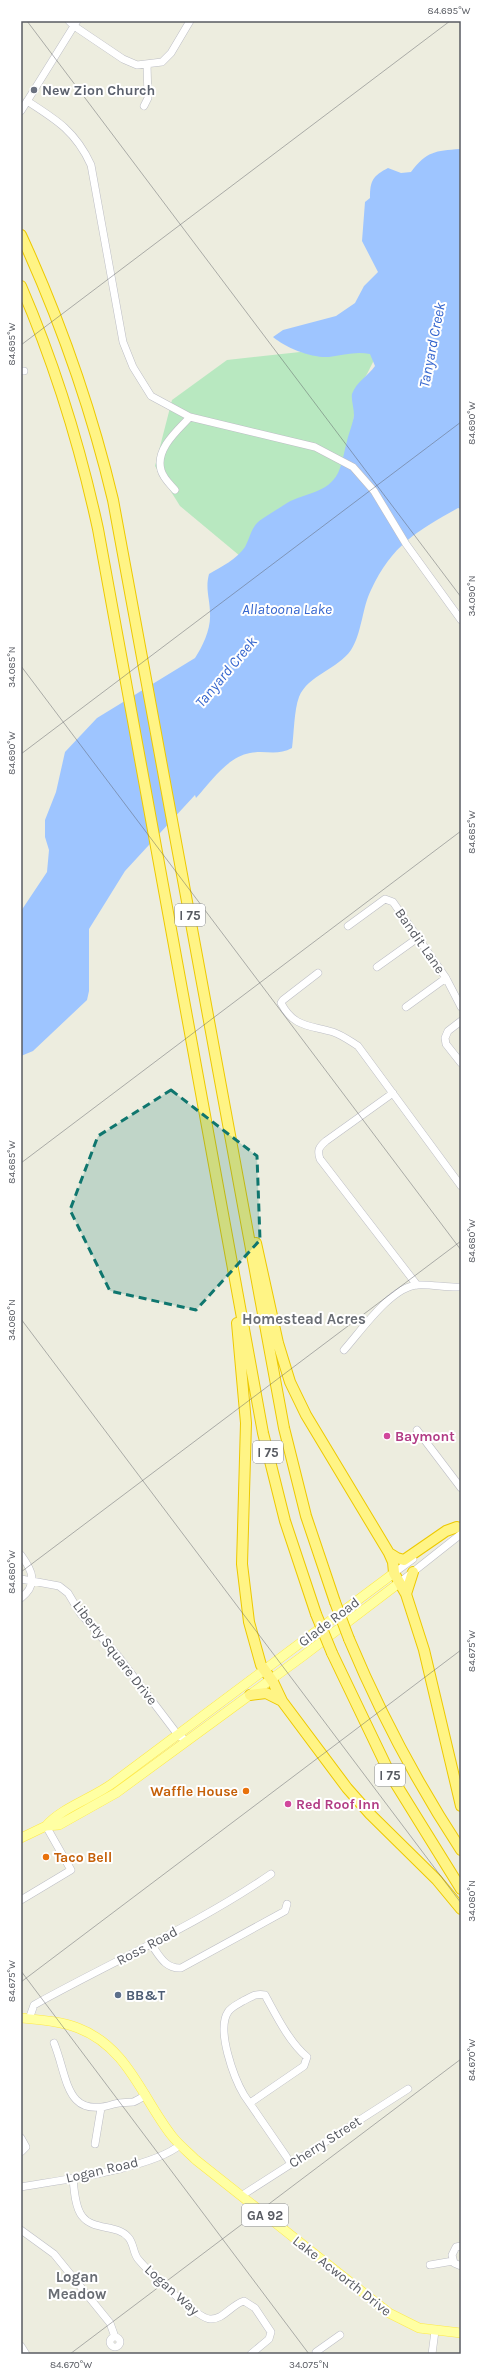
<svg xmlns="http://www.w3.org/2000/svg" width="482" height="2375" viewBox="0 0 482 2375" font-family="Karla,sans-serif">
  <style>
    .green { fill: #b8e8c0 }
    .water { fill: #9ec5ff }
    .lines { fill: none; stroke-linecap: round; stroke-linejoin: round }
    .minor-casing { stroke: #bdbec5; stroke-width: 8 }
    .major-casing { stroke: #ffea47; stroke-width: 10 }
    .highway-casing { stroke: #edc900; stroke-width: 12 }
    .minor { stroke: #fff; stroke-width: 7 }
    .major { stroke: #ffffa3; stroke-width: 9 }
    .highway { stroke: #fff485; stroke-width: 10 }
    .highway-bridge-casing { stroke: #edc900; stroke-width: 12; stroke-linecap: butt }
    .highway-bridge { stroke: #fff485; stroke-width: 10 }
    .marked { fill: #0f766e; fill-opacity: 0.2; stroke: #0f766e; stroke-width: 3; stroke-dasharray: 8 5; stroke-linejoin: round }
    .ticks { fill: none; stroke: #585b62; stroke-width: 1; stroke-opacity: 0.45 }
    .worship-dot { fill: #6b7280; stroke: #fff; stroke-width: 1.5 }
    .hotel-dot { fill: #d1479c; stroke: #fff; stroke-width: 1.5 }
    .food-dot { fill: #e8710a; stroke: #fff; stroke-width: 1.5 }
    .service-dot { fill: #5c6f8a; stroke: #fff; stroke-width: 1.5 }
    .labels { text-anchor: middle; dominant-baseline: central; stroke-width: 4; stroke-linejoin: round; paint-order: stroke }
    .shield { fill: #fff; stroke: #8a8c91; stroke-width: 1 }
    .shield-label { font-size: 13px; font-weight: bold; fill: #585b62 }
    .worship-label { font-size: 14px; font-weight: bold; fill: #5b616d; stroke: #fff; text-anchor: start }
    .street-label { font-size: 14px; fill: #585b62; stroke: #fff }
    .hotel-label { font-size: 14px; font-weight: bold; fill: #b23c85; stroke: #fff; text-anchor: start }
    .food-label { font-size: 14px; font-weight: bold; fill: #c56008; stroke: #fff; text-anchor: end }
    .service-label { font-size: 14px; font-weight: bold; fill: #4e5e75; stroke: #fff; text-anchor: start }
    .water-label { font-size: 15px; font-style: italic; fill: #3566ce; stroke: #fff }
    .neighbourhood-label { font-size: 15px; font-weight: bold; fill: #696d74; stroke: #fff }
    .neatline { fill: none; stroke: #585b62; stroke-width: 1.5 }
    .ticks-label { font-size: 10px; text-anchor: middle; fill: #585b62 }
  </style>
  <rect width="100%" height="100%" fill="#ededdf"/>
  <path class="green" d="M359,348L377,354L367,374L356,391L351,450L339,483L240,556L180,506L155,466L172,400L227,360L300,352L327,355Z"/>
  <path class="water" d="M460,149L461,509L458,508C417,531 392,545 371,590C362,608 362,633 351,650C338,669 308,675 299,697C294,710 294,734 292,748C278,756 265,750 250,753C227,757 211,782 196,798L195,795L125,871L89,929V991L87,1000L33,1051L21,1056V911L47,872L49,850L45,837V820L56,792L65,752L97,718L195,658C203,646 211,628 210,614C210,599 205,589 209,574C221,567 237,559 245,547C251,536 251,526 262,519C270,514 279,508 287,503C306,492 327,494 338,473C343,462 344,452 347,441C349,432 353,424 354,415C354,408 351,400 352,394C356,382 369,375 375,366L370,354C356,351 343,355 329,357C311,358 286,348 273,337L283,330L336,316L355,303L364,286L378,272L362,241L365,202L370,198C370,180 373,176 388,168L401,173L411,172C427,151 435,151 460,149Z"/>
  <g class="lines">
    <defs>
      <path id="minor" d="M69,21L74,26L123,59L137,65L162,62L171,53L190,21
        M27,101C57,120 76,132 91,165L123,342L133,367L151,396L190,417L315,447L353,467L374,491L406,544L461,620
        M144,106L148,98L147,64
        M21,111L77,21
        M21,371H24
        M175,490C170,484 163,478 161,470C155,449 178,430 190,417
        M348,926L385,899L393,902L446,978L461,1007
        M377,967L419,937
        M318,973L283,1000L281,1003C294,1028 310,1025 333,1032C342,1035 350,1041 358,1046L461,1186
        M406,1007L446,978
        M461,1021L448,1031L445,1038L446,1044L461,1063
        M393,1093L326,1141C319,1147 317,1150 320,1159L417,1285
        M344,1350C361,1331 391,1287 417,1285C432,1284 447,1288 461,1287
        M417,1430L461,1488
        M21,1555C32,1570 39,1584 21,1598
        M394,1573L413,1559
        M21,1579L59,1586L68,1593L80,1613L118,1656L178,1735L187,1741
        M399,1583L461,1534
        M21,1900L71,1870L46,1826
        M151,1944C159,1955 165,1969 181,1968L285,1911L287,1904
        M29,2019L34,2005C113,1961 197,1925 271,1874
        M54,2043C68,2077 65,2120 114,2104C121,2102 126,2103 133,2102C137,2101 142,2097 146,2095
        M250,2103L304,2066L307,2057C289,2042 276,2015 265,1995C256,1993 251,1997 243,2001C238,2004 231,2007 228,2012C216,2030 234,2078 244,2095L286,2156L291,2164
        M21,2138L26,2147L21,2152
        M95,2144L101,2108
        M73,2178C74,2189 75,2207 82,2216C93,2231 117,2224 128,2237C134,2243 133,2253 138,2259C147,2270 198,2319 210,2319C223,2320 231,2305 244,2301L255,2308L271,2332L269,2339L251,2354
        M21,2187C60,2180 151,2169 180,2145
        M241,2196L408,2089
        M21,2230L54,2254L110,2323L115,2337
        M461,2246L456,2247L452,2255L454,2263L461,2266
        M430,2265L453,2261
        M110 2342a5 5 0 1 1 10 0a5 5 0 1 1-10 0Z
        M21,2346L26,2354
        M317,2354L316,2352L340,2335
        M432,2354L435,2331"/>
      <path id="major" d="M46,1826C61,1808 93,1798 113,1783L394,1573
        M21,1838L46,1826L59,1825L116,1793L303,1656L399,1583
        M21,2018C40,2020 60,2021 78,2028C128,2047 142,2098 172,2136C179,2145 188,2152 196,2160L389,2313L419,2328L461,2333"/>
      <path id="highway" d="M21,235C60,320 91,408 113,500L284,1428L306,1516L335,1602
        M21,286C55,365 80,446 98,529L263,1433L285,1521L316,1614
        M256,1243L278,1343L290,1382L306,1415L389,1553L393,1562L394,1573L406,1594L424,1650L461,1806
        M237,1323L246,1423L242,1564L249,1622L261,1665L273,1682L282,1701L347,1788L370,1814L437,1880L461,1909
        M389,1553L397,1558L404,1560L446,1531L457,1527
        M406,1594L413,1572
        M349,1639C380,1713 417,1783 461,1850
        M332,1653L391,1776L461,1889
        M250,1695L266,1693L282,1701"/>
    </defs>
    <use href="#minor" class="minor-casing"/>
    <use href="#major" class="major-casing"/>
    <use href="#highway" class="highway-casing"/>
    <use href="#minor" class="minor"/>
    <use href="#major" class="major"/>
    <use href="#highway" class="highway"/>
    <defs>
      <path id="highway-bridge" d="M335,1602L349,1639
        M316,1614L332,1653"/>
    </defs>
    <use href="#highway-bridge" class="highway-bridge-casing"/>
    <use href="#highway-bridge" class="highway-bridge"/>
  </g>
  <path class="marked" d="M171,1090L257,1156L260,1240L196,1310L110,1291L70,1210L98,1136Z"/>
  <path class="ticks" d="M27,21L461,597M21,345L450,21M21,666L461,1250M21,754L461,422M21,1163L461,831M21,1319L461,1903M21,1572L461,1241M21,1971L309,2354M21,1982L461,1650M70,2354L461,2059"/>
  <circle class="worship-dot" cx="34" cy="90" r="4"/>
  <g class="hotel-dot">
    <circle cx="387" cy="1436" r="4"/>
    <circle cx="288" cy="1804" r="4"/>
  </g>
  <g class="food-dot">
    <circle cx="246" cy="1791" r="4"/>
    <circle cx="46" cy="1857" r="4"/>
  </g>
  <circle class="service-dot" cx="118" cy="1995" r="4"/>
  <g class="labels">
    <g class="shield">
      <rect x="175" y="904" width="30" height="22" rx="3"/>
      <rect x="253" y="1441" width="30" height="22" rx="3"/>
      <rect x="375" y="1764" width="30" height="22" rx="3"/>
      <rect x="242" y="2204" width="46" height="22" rx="3"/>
    </g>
    <g class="shield-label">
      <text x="190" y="915">I 75</text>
      <text x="268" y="1452">I 75</text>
      <text x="390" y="1775">I 75</text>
      <text x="265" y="2215">GA 92</text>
    </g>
    <g class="worship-label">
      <text x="42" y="90">New Zion Church</text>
    </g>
    <g class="street-label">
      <text transform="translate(420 941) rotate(55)">Bandit Lane</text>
      <text transform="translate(329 1622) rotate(-37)">Glade Road</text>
      <text transform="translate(115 1653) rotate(52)">Liberty Square Drive</text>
      <text transform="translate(147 1946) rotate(-28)">Ross Road</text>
      <text transform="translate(325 2142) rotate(-33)">Cherry Street</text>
      <text transform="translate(102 2170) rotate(-13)">Logan Road</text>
      <text transform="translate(342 2276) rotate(38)">Lake Acworth Drive</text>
      <text transform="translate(172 2290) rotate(42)">Logan Way</text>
    </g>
    <g class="hotel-label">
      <text x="395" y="1436">Baymont</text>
      <text x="296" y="1804">Red Roof Inn</text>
    </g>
    <g class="food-label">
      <text x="238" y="1791">Waffle House</text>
      <text x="54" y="1857" text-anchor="start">Taco Bell</text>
    </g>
    <g class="service-label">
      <text x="126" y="1995">BB&amp;T</text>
    </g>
    <g class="water-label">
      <text transform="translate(432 345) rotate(-79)">Tanyard Creek</text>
      <text x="287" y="609">Allatoona Lake</text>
      <text transform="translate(226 672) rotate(-50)">Tanyard Creek</text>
    </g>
    <g class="neighbourhood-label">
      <text x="304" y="1319">Homestead Acres</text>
      <text x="77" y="2277">Logan<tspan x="77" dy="17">Meadow</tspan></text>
    </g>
  </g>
  <rect width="482" height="2375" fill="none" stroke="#ffffff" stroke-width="44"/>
  <rect x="22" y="22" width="438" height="2331" class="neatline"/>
  <g class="ticks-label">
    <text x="449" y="14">84.695°W</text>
    <text transform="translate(11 344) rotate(-90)" y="4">84.695°W</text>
    <text transform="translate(471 423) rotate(-90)" y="4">84.690°W</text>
    <text transform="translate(471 596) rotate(-90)" y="4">34.090°N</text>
    <text transform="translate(11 667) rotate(-90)" y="4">34.085°N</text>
    <text transform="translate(11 753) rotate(-90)" y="4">84.690°W</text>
    <text transform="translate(471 832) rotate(-90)" y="4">84.685°W</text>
    <text transform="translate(11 1162) rotate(-90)" y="4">84.685°W</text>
    <text transform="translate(471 1241) rotate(-90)" y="4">84.680°W</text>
    <text transform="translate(11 1320) rotate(-90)" y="4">34.080°N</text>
    <text transform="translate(11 1572) rotate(-90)" y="4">84.680°W</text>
    <text transform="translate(471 1651) rotate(-90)" y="4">84.675°W</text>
    <text transform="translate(471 1901) rotate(-90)" y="4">34.080°N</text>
    <text transform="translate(11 1981) rotate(-90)" y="4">84.675°W</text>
    <text transform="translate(471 2060) rotate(-90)" y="4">84.670°W</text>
    <text x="71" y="2368">84.670°W</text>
    <text x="309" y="2368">34.075°N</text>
  </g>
</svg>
